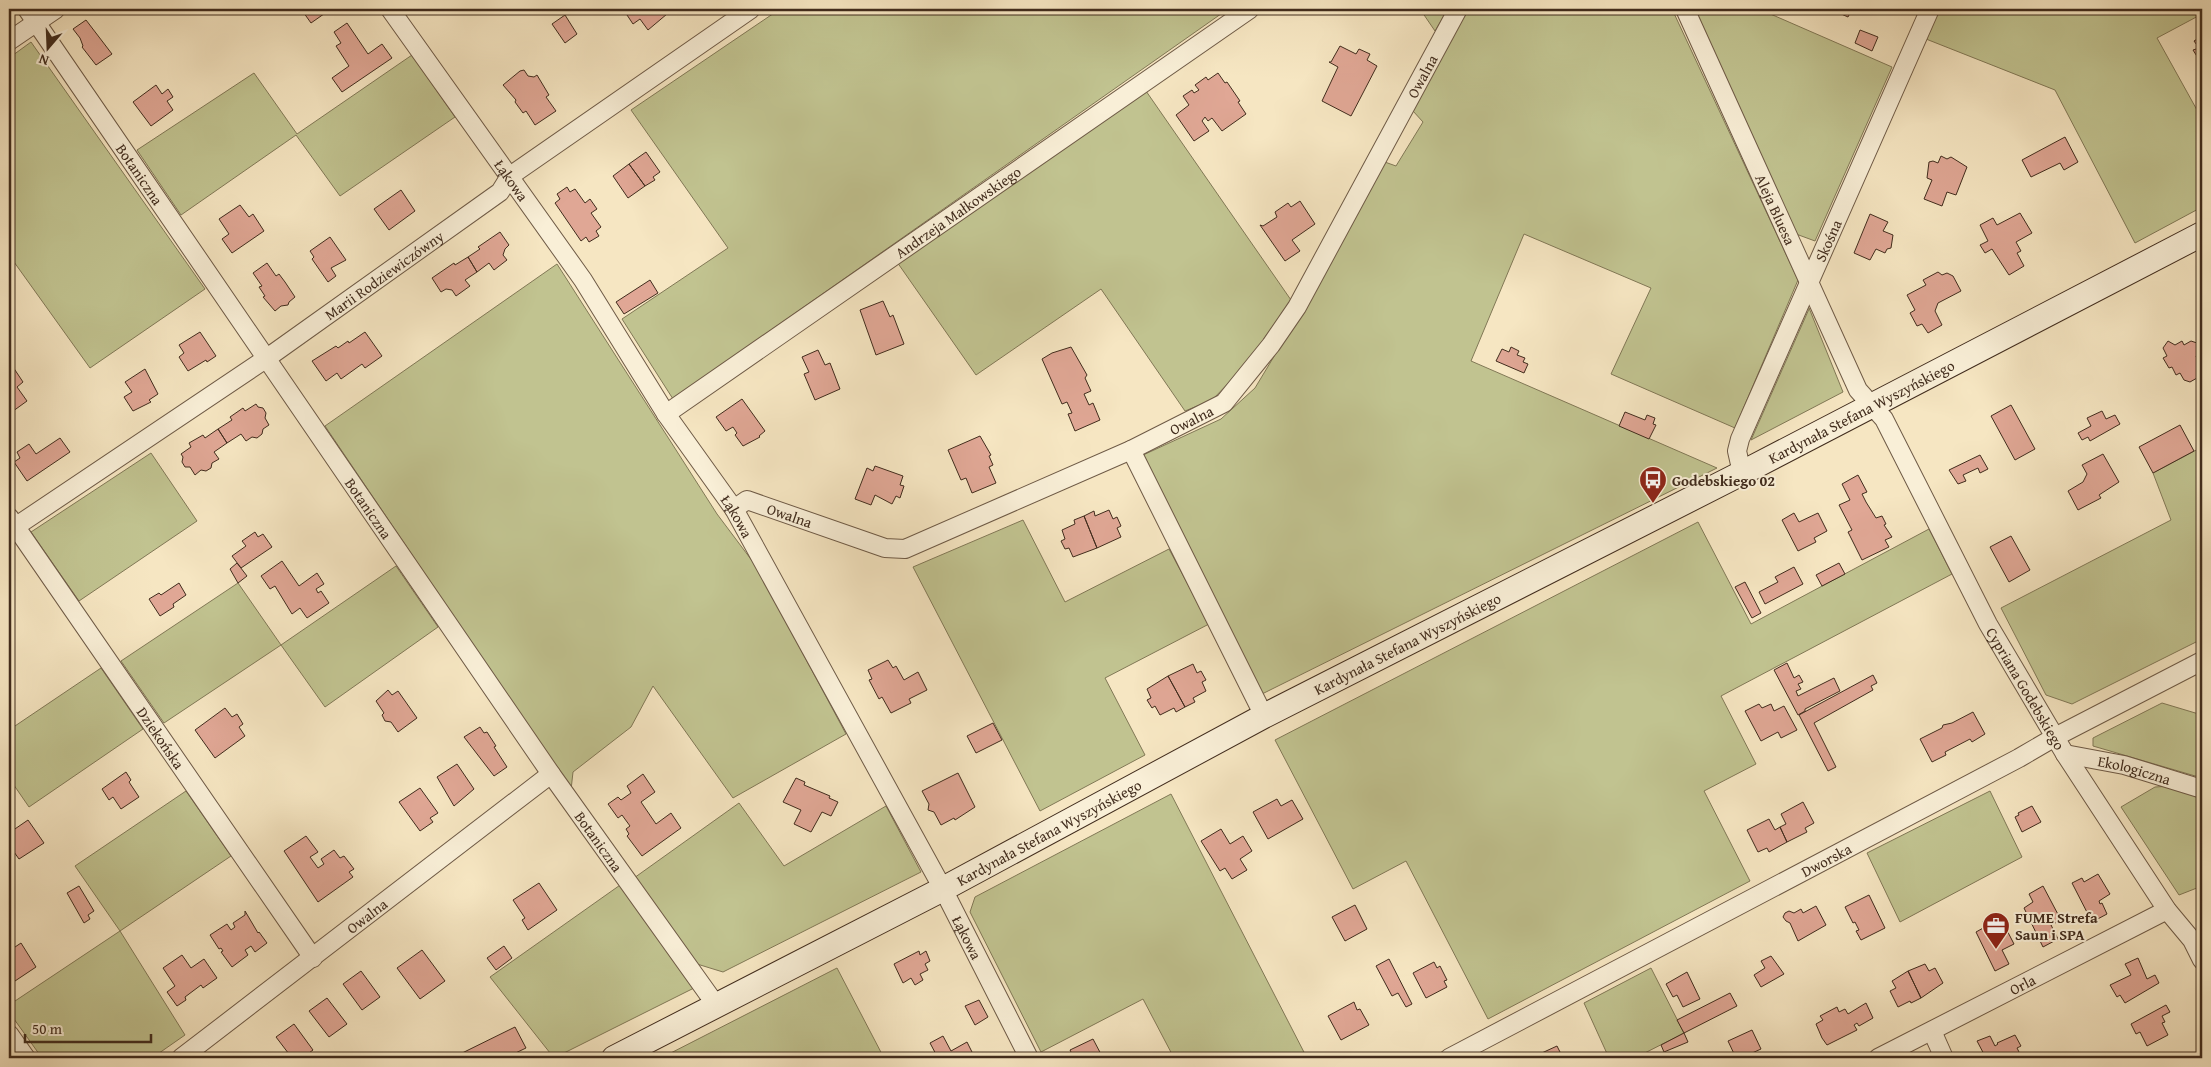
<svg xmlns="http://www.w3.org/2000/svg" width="2211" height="1067" viewBox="0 0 2211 1067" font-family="'Gentium Book Plus',serif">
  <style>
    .green { fill: #c1c390; stroke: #817856 }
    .building { fill: #e0a795; stroke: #412c1d }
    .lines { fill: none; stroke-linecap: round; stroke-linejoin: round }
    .street-casing { stroke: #6e5a46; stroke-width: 20 }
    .secondary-casing { stroke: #412c1d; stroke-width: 26 }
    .street { stroke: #f9efd7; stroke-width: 18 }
    .secondary { stroke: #f9efd7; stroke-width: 24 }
    .labels { text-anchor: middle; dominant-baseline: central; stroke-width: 4; stroke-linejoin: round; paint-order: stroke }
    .street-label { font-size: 15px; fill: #412c1d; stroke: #f9efd7 }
    .poi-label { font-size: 15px; font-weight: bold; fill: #412c1d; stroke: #f9efd7; text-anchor: start }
  </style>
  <rect width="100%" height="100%" fill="#f6e6c2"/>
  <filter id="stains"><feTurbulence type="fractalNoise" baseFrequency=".004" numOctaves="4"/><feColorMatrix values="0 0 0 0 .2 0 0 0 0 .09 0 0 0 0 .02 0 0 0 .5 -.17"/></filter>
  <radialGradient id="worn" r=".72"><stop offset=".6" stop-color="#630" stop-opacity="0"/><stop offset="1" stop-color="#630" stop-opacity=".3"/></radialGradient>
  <path class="green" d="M780,9H1228L673,399L622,319L728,248L631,110Z
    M1420,9H1448L1435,31Z
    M1465,9H1672L1798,280L1735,428L1611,374L1651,288L1524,234L1471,361L1717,468L1262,694L1141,456L1221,419L1255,388L1305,305L1382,161L1396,166L1423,122L1413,111Z
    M1695,9H1759L1892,67L1815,241L1796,234Z
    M1939,9H2202V14L2157,38L2202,119V207L2135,243L2055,90L1926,39Z
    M31,42L205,289L90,368L9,255V58Z
    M412,55L455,117L340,196L296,135L181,215L137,150L254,73L297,134Z
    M1146,91L1291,300L1245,366L1212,400L1185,411L1101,289L976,375L897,262Z
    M557,264L717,514L756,566L846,734L733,798L653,686L631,727L573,772L571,790L325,426Z
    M1809,308L1843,392L1751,440L1809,309Z
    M2202,447V639L2072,704L2046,695L2001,608L2171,520L2153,473Z
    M151,453L197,521L79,601L31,532Z
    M1023,520L1065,602L1169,549L1209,624L1105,678L1145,755L1040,811L913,567Z
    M1698,522L1751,624L1929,529L1952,574L1721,696L1756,764L1704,791L1750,881L1488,1019L1406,861L1353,889L1275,740Z
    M396,566L438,627L325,707L281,645L164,723L121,661L238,583L281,645Z
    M101,668L143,729L29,807L9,778V730Z
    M2162,703L2202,715V778L2093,746V738Z
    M2171,786L2202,795V886L2179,895L2121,807L2155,787Z
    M186,791L231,856L120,931L185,1035L152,1058H42L9,1012V1005L120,931L75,866Z
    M1990,791L2022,857L1900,922L1867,853Z
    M1171,794L1307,1058H1174L1143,999L1041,1052L970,912L975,897Z
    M739,803L784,866L886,806L921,872L723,972L697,964L634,878Z
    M623,883L698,986L554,1058L490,977Z
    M837,968L884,1058H661Z
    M1651,968L1684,1033L1635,1058H1609L1584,1003Z"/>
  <path class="building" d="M301,9H331L311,23Z
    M623,9H663L667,14L648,30L640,19L633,24Z
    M1830,9H1852L1848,17Z
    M565,15L577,34L565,43L552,24Z
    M86,20L112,54L96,65L82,47L83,46L80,38L73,29Z
    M347,23L368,54L382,44L392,58L342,92L332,78L349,66L336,46L341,43L334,32Z
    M1860,30L1878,37L1872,51L1855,43Z
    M2202,36V56L2198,58L2193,50L2199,48L2194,41Z
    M1340,46L1356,54L1359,49L1370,54L1367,60L1377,66L1351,116L1322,101L1338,67L1329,62H1331Z
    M524,70L528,76L534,77L537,75L549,95L546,97L556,111L535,125L526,111L523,113L515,102L516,100L503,85L520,71Z
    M1218,73L1225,83L1227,82L1240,101L1238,102L1246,114L1222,131L1212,118L1208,121L1205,117L1202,121L1209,131L1194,141L1176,115L1189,105L1183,96L1192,90L1194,93L1199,90L1195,85L1206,77L1208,80Z
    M156,85L162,94L168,89L173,97L167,101L173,110L151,126L133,102Z
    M2065,137L2078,162L2064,170L2060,163L2031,177L2022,160Z
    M646,152L660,172L653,177L655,180L645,186L629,164Z
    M1941,156L1947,159L1951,157L1967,167L1956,195L1947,192L1942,206L1924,199L1932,180L1927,178L1929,162L1933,161L1938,163Z
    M629,164L645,186L628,198L613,176Z
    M567,187L570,192L575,189L585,203L590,199L597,209L591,213L601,227L596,231L599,236L589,242L586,237L581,241L555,203L560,199L557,194Z
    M401,190L415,211L389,230L374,209Z
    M1300,201L1315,224L1292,240L1300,251L1285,261L1260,225L1263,226L1277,217L1275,212L1288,203L1291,207Z
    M240,205L249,217L253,214L264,231L232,253L222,239L229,234L219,219Z
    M2020,213L2032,233L2016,242L2021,251L2017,253L2024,266L2009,275L1992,249L1985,253L1980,245L1988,241L1980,225L1993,218L1997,225Z
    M1870,214L1888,222L1883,231L1893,235L1891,248L1887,249L1885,253L1876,249L1870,260L1854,253Z
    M500,232L509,245L505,249L503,255L507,260L494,270L489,263L477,272L468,257L480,249L478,247Z
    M330,237L346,260L331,268L336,276L328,282L312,259L314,257L310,251Z
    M468,257L477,272L465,280L470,286L456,296L452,290L446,289L441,292L432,278L454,263L455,265Z
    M267,263L276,276L279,274L285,282L295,297L289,302L288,305L281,306L275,311L263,297L265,296L259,287L262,286L253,273Z
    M1938,272L1942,275L1947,273L1953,276L1961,291L1938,303L1935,311L1942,325L1928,333L1922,324L1917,326L1910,313L1915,310L1907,295L1926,285L1923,280Z
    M650,280L658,293L624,314L616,302Z
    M883,301L890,317L893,315L904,344L876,355L860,310Z
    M200,332L216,356L207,362L206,360L188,371L179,357L184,353L179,345Z
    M365,332L382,356L365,368L362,364L341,379L337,373L326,381L312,361L336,346L338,348L348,341L349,343Z
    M2168,341L2175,345L2182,341L2184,345L2191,341L2200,344L2201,348L2199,354L2196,356L2200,365L2198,367L2200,372L2197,378L2190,382L2184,380L2180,373L2176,375L2172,367L2169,368L2163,358L2167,356L2163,348Z
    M1071,347L1087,375L1085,378L1091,391L1084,394L1089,405L1093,403L1100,420L1075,431L1068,414L1072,413L1067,402L1062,404L1042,359L1052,353Z
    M1511,347L1519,351L1517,355L1525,358L1523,362L1528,364L1524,373L1496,361L1502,349L1509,352Z
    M818,350L825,365L830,363L840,389L815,400L804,374L809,372L802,357Z
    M11,364L23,382L17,387L27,401L9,414V366Z
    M145,369L158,394L149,400L151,402L133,411L124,397L132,392L125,382Z
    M742,399L765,431L759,436L760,437L743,446L735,435L737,433L733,427L726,431L716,417Z
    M256,404L258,407L263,408L266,413L265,418L269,425L263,429L262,434L257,438L252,437L246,441L241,434L227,443L218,429L232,420L230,417L243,408L245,411Z
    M2011,405L2035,449L2015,460L1991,416Z
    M2102,411L2106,419L2115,415L2120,424L2090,441L2088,437L2082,440L2078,433L2091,426L2087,418Z
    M1625,412L1645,420L1647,415L1655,418L1653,424L1656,425L1649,439L1619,426Z
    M2180,425L2194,451L2153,473L2139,447Z
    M218,429L227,443L214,452L219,459L212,463L211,468L206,471L201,470L195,475L190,467H185L182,462L183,457L181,454L191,447L189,443L203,435L205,438Z
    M980,436L991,455L989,456L993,465L989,467L996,483L972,493L966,478L961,480L948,450Z
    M60,438L70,452L27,481L14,462L20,458L17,452L29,444L36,454Z
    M2103,454L2119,482L2099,495L2101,498L2078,510L2068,491L2083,482L2087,474L2082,465Z
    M1980,455L1988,469L1980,473L1978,468L1963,475L1966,481L1958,484L1949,470Z
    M875,466L903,476L900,485L904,486L900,498L896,496L892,504L875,495L871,505L855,499L867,468L873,471Z
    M1858,475L1867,492L1862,494L1866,502L1876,518L1882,516L1886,524L1884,525L1892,537L1885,540L1889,547L1862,560L1848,532L1852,530L1839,505L1850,500L1842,484Z
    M1109,510L1113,519L1117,517L1121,526L1117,528L1121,537L1097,548L1084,516L1094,511L1095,516Z
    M1794,513L1799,522L1818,513L1827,531L1814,538L1816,542L1798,551L1782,520Z
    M1084,516L1097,548L1073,557L1069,548L1065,549L1061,541L1065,539L1062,530L1075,524L1074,520Z
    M255,532L258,537L263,534L272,547L241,568L232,556L246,546L242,541Z
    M2011,536L2030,570L2009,582L1990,547Z
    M282,561L299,586L317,573L324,584L316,589L318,593L321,591L329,603L307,618L300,608L292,614L275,586L270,589L261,576Z
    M237,563L247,576L238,583L230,569Z
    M1839,563L1845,574L1822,586L1816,575Z
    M1794,567L1803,584L1765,604L1759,592L1778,582L1775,577Z
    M1745,582L1761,613L1752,618L1735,587Z
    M179,583L186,595L173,604L174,607L160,616L149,599L159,593L161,595Z
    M888,660L893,668L896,666L904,680L918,672L927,690L909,699L911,703L891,713L882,697L879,699L869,680L872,679L868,670Z
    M1787,663L1794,678L1799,675L1803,682L1798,684L1801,689L1796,691L1798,696L1834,678L1840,691L1805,709V711L1798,715L1774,670Z
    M1193,664L1197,673L1201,671L1206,680L1202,682L1206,691L1193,698L1195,702L1185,707L1168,676Z
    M1873,675L1877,683L1871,686L1873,690L1814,723L1836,767L1828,771L1799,715Z
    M1168,676L1185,707L1176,712L1174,708L1160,715L1155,706L1152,708L1147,700L1151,698L1147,689Z
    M388,690L392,695L398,691L417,718L398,732L391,722L385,721L382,715L384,713L376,701Z
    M1759,704L1762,708L1771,704L1774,711L1784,706L1797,730L1781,738L1778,732L1761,741L1745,711Z
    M225,708L232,717L237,714L243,724L239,727L245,736L215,758L195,730Z
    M1973,712L1985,734L1972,742L1970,739L1945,752L1946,755L1932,762L1920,739L1942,728L1943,725L1952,723Z
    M993,723L1002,740L976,753L967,736Z
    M480,727L484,733L487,732L496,746L494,747L507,767L494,776L464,737Z
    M457,764L474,789L454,806L437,777Z
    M126,772L131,780L129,782L139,797L121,809L113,797L109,800L102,789Z
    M958,773L975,807L955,820L954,818L941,825L934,812L928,810L929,804L922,791Z
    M643,774L655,792L641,802L656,824L671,813L681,828L642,856L627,836L629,834L626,829L630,826L622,815L618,818L608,804L618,797L621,800L631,793L627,786Z
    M796,778L805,782L804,785L830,796L829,798L838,802L831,816L822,812L811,832L794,824L801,810L783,802Z
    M420,788L438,813L430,818L433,822L420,831L399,802Z
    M1277,799L1281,806L1292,800L1303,819L1268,839L1253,812Z
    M1803,802L1814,823L1805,828L1807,832L1787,842L1780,827L1786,824L1781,814Z
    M2032,806L2041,822L2022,832L2015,817L2019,815L2018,813Z
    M1769,819L1775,830L1780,827L1787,842L1769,852L1767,848L1758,852L1747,830Z
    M28,820L44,843L19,859L9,845V833Z
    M1221,829L1230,844L1243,836L1252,851L1240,859L1247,870L1232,879L1225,868L1220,871L1201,841Z
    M306,836L318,852L310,857L318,868L324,864L321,859L334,850L340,858L344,856L354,869L349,872L353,877L318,902L284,851Z
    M2098,874L2110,894L2099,901L2100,904L2102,903L2107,914L2092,922L2072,883L2082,878L2084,882Z
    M539,883L557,910L528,930L522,920L525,918L513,900Z
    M79,886L94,911L88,915L90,919L84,923L67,893Z
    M2043,886L2061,920L2051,925L2058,939L2043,947L2024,908L2033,902L2029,894Z
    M1869,895L1885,928L1861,940L1856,931L1859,930L1855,922L1853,923L1845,907Z
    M1355,905L1367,929L1345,941L1332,917Z
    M1816,906L1826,925L1798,941L1790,923L1786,921L1783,917L1785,913L1789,911L1794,913L1801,909L1803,913Z
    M245,911L258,933L259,932L267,943L255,952L251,946L245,950L248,955L232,967L221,952L223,951L221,948L219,949L210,935L227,924L231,930L235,927L233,923L245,915Z
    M1998,913L2014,944L2002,950L2009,964L1995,971L1976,932L1985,927L1983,921Z
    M21,943L36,967L15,981L9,971V951Z
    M504,946L512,958L496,970L487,958Z
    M422,950L445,981L420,999L397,968Z
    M919,951L920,955L926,951L930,961L925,964L928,970L920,974L923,980L915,985L911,978L903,983L894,964Z
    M182,955L191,968L204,959L217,978L203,988L201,985L185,997L186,1000L177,1006L167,992L175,986L163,968Z
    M1771,956L1784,974L1761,987L1754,975L1765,968L1761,961Z
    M2138,958L2147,979L2155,975L2159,983L2125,1003L2120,995L2117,997L2110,985L2131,975L2125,964Z
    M1389,959L1412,1004L1406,1007L1398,993L1392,996L1376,966Z
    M1434,962L1437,968L1440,966L1447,980L1444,981L1447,987L1426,998L1413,973Z
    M1925,964L1929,971L1935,968L1943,983L1921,998L1908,971Z
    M361,971L380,997L362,1010L343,984Z
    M1908,971L1921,998L1911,1003L1910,1001L1898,1007L1890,991L1896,988L1892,981Z
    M1687,972L1700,999L1683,1007L1677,995L1673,997L1666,984Z
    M1730,993L1737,1006L1684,1033L1677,1020Z
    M327,998L347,1024L329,1037L309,1011Z
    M979,1000L988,1017L975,1025L965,1006Z
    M1354,1002L1357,1010L1360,1009L1369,1025L1341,1040L1328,1016Z
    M1866,1003L1873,1018L1859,1026L1857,1023L1854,1025L1857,1030L1827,1045L1822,1038L1816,1024L1823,1020L1820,1016L1837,1007L1839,1012L1845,1009L1848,1014Z
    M2166,1005L2170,1012L2162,1016L2165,1022L2162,1023L2168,1035L2147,1046L2140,1032L2136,1034L2131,1024Z
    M294,1024L313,1050L302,1058H292L276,1037Z
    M515,1027L526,1048L505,1058H452Z
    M1752,1030L1761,1049L1741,1058H1736L1728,1041Z
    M1684,1033L1688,1042L1664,1052L1661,1045Z
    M2015,1035L2021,1046L2017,1048L2021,1056L2017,1058H1986L1977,1041L1990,1036L1995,1046L1998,1044L1997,1043Z
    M943,1036L951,1051L967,1042L975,1058H938L930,1043Z
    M1093,1039L1103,1058H1074L1070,1050Z
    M1557,1046L1563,1058H1533V1057Z"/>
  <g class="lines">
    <defs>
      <g id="street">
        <path id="s1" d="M27,9L551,774L716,1005"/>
        <path id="s2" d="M390,9L583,280L666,414L734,509L943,889L1029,1058"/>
        <path id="s3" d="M1685,9L1858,390L1884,419L1988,624L2065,754L2167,910L2192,940L2202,960"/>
        <path d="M9,41L56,9"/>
        <path id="s4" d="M666,414L1250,9"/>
        <path d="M1131,450L1264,716"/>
        <path id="s5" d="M1742,473L1737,451L1740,439L1930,9"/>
        <path id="s6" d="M734,509L747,500L885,548L905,549L1131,450L1224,403L1271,345L1297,307L1458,9"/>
        <path id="s7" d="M9,517L313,958"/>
        <path id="s8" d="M9,531L267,358L500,192L510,176L751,9"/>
        <path id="s9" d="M2065,754L2124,765L2202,789"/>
        <path d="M1932,1031L1944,1058"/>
        <path d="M9,1034L26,1058"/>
        <path id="s10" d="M181,1058L551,774"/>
        <path id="s11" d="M1449,1058L2019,758L2055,737L2202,661"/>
        <path id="s12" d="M1878,1058L2167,910"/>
      </g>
      <g id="secondary">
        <path id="s13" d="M614,1058L943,889L1264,716L1742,473L2202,234"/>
      </g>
    </defs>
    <use href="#street" class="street-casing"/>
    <use href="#secondary" class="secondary-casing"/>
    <use href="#street" class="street"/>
    <use href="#secondary" class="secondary"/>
  </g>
  <defs>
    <symbol id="bus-pin" viewBox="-11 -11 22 30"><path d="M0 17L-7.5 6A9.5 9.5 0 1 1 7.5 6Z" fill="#8f2418" stroke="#f9efd7"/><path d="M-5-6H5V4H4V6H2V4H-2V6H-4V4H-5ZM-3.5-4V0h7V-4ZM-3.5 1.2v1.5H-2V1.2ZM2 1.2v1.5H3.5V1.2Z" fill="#fff"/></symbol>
    <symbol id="office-pin" viewBox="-11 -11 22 30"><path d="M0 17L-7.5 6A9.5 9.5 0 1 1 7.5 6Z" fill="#8f2418" stroke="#f9efd7"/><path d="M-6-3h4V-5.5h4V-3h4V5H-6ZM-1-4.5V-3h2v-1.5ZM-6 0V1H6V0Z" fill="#fff"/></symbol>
  </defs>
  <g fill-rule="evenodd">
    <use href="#bus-pin" x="1637" y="464" width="32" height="43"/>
    <use href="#office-pin" x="1980" y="910" width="32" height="43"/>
  </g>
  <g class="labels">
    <g class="street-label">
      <text stroke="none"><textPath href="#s6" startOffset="916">Owalna</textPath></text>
      <text stroke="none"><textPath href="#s1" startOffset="200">Botaniczna</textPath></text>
      <text stroke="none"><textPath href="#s2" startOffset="210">Łąkowa</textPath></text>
      <text stroke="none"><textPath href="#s3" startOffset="220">Aleja Bluesa</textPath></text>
      <text stroke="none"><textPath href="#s4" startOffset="355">Andrzeja Małkowskiego</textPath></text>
      <text stroke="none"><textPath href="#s5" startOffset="252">Skośna</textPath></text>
      <text stroke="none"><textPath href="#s8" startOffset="454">Marii Rodziewiczówny</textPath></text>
      <text stroke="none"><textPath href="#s13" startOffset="1405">Kardynała Stefana Wyszyńskiego</textPath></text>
      <text stroke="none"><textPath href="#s6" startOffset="496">Owalna</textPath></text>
      <text stroke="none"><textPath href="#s1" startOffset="605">Botaniczna</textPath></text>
      <text stroke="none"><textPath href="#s6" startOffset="61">Owalna</textPath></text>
      <text stroke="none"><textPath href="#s2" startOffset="615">Łąkowa</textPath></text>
      <text stroke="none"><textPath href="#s13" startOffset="895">Kardynała Stefana Wyszyńskiego</textPath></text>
      <text stroke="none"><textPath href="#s3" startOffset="762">Cypriana Godebskiego</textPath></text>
      <text stroke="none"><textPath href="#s7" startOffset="268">Dziekońska</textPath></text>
      <text stroke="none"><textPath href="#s9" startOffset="71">Ekologiczna</textPath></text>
      <text stroke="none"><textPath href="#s13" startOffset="490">Kardynała Stefana Wyszyńskiego</textPath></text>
      <text stroke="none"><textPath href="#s1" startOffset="1010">Botaniczna</textPath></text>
      <text stroke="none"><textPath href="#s11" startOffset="426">Dworska</textPath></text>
      <text stroke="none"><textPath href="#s10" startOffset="234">Owalna</textPath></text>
      <text stroke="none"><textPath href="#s2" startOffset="1095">Łąkowa</textPath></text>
      <text stroke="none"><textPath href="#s12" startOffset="162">Orla</textPath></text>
    </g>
    <g class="poi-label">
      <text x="1672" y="480">Godebskiego 02</text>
      <text x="2015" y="917">FUME Strefa<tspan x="2015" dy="17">Saun i SPA</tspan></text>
    </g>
  </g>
  <rect width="2211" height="1067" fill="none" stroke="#f6e6c2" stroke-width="30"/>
  <rect x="10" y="10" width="2191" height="1047" fill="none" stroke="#412c1d" stroke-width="2.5"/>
  <rect x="15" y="15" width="2181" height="1037" fill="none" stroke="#412c1d"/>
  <g transform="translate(48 48) rotate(199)" stroke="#f9efd7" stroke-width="4" paint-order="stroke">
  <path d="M0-4L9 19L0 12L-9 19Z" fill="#412c1d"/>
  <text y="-8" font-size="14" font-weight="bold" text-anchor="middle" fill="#412c1d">N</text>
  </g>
  <path d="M25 1034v8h126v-8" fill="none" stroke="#412c1d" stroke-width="2.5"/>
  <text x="32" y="1034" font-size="15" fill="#412c1d" stroke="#f9efd7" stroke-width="4" paint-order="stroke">50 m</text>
  <rect width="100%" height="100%" filter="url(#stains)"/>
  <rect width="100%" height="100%" fill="url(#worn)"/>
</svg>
